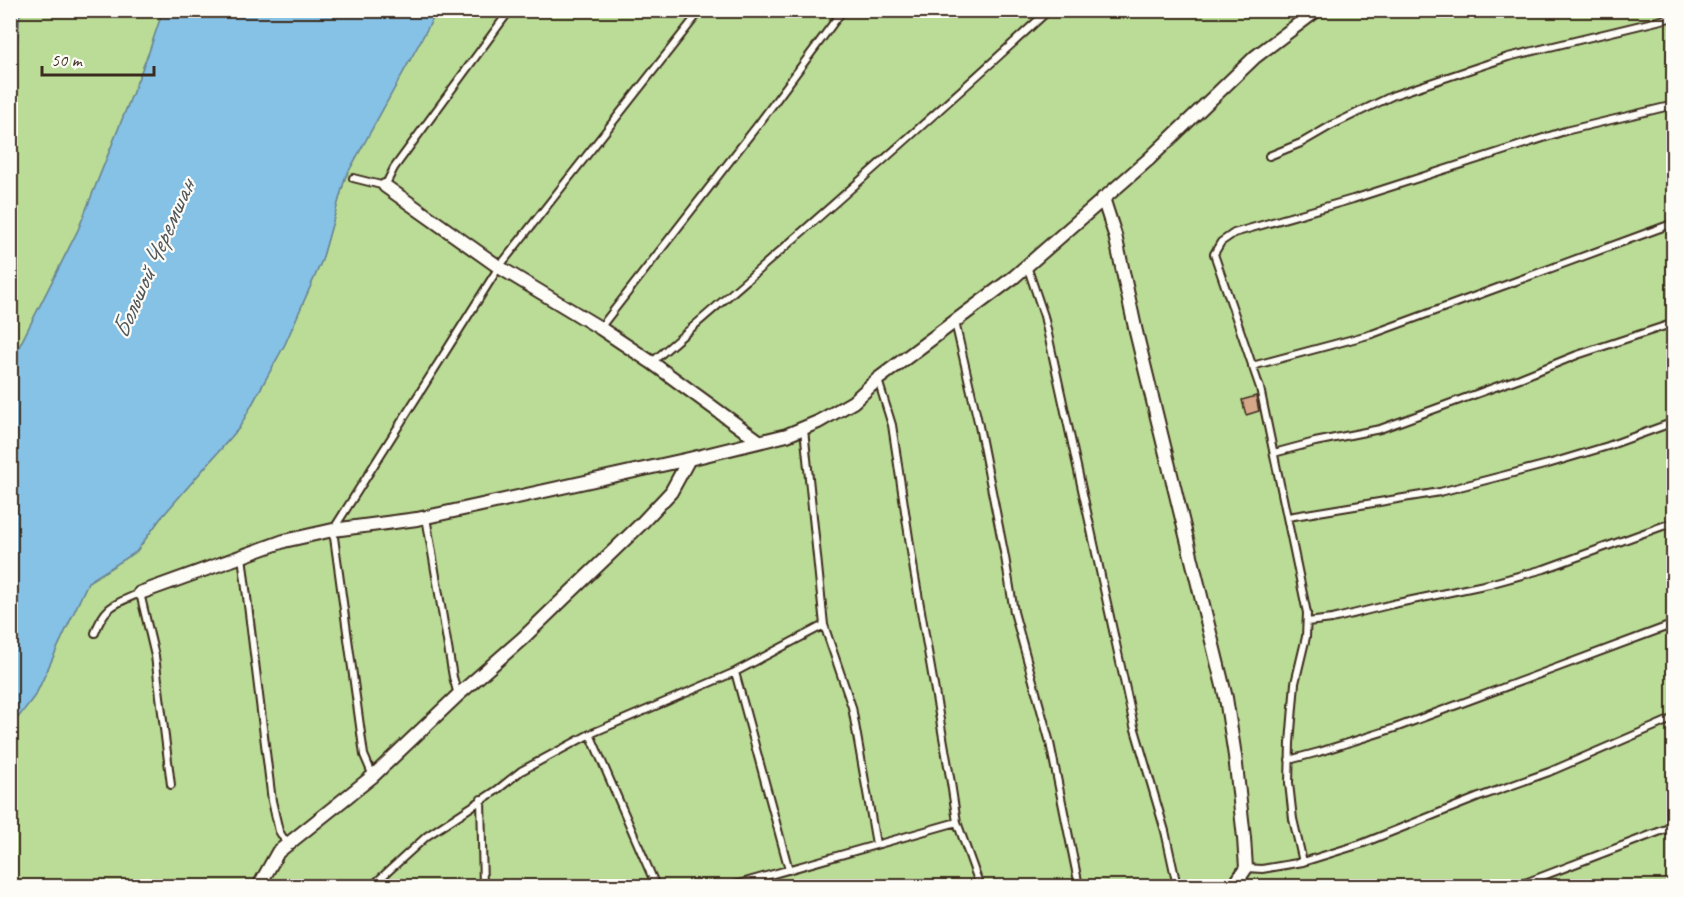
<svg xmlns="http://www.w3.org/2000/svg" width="1684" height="897" viewBox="0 0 1684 897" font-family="Caveat,sans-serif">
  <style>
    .green { fill: #badc96; stroke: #7a835a; stroke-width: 1.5 }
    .water { fill: #86c1e6; stroke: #688596; stroke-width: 1.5 }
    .building { fill: #d7a78a; stroke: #3b2a1e; stroke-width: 1.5 }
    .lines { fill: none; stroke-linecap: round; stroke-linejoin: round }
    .lane-casing { stroke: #3b2a1e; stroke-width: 10 }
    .street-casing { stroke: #3b2a1e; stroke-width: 16 }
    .lane { stroke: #fdfcf7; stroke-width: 6 }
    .street { stroke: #fdfcf7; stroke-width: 12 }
    .labels { text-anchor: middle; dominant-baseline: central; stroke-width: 4.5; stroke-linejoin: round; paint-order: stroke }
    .water-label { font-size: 26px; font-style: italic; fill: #52575a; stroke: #fdfcf7 }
  </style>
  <rect width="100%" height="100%" fill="#fdfcf7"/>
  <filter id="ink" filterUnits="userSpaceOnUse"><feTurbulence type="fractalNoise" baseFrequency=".0167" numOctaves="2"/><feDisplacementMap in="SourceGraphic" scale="12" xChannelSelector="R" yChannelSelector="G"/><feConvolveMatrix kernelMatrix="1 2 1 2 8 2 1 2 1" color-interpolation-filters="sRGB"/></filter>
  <g filter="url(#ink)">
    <path class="green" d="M20,11H163L149,52L78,230L11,363L10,85L15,66Z
      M437,11H1673V886H11L10,727L36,694L88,582L136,552L160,519L239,428L285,344L322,260L345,178Z"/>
    <path class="water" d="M11,10L20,11L15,66L11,85Z
      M163,10L437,11L345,178L322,260L285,344L239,428L160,519L136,552L88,582L36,694L11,727V363L78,230L149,52Z"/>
    <path class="building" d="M1256,396L1259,411L1246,415L1242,400Z"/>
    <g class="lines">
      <defs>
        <path id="lane" d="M1269,156L1301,143L1332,125L1394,95L1508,57L1674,17
          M353,178L385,186L394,168L510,10
          M1027,266L1044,316L1134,726L1165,831L1177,886
          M955,322L979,426L1005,557L1014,612L1050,743L1079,886
          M600,328L760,122L843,10
          M652,362C786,247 919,130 1049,10
          M1252,366L1372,334L1674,223
          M878,380L892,425L914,571L951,783L957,822L980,886
          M1274,453L1315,442L1380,429L1520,378L1577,355L1674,323
          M426,517L453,677L458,695
          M1288,517L1440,492L1548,464L1608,446L1674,422
          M242,556L272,801L279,831L287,844
          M1307,622L1332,619L1393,604L1489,584L1544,569L1674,522
          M824,625L852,707L876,844
          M95,633C105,605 115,604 140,593L155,656L171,785
          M735,672L789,870
          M590,734L656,886
          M1289,760L1319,752L1395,728L1674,624
          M373,776L364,755L333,530L499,267L701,10
          M481,799L483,886
          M1303,862L1293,819L1289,783L1290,743L1295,683L1306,637L1307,613L1260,388L1214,254L1221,242L1234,233L1353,199L1565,131L1674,105
          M1246,868L1262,869L1303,862L1361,844L1479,797L1549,772L1674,718
          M372,886L427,836L497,790L521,771L590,734L735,672L824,625L804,429
          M731,886L957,822
          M1517,886L1674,826"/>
        <path id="street" d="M385,186L499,267L600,328L651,362L759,441
          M1103,198L1115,235L1136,332L1226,698L1235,756L1244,838L1246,868L1238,880V886
          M140,593L284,541L333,530L417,519L477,506L689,459L787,435L818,422L853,402L878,379L1014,277L1149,159L1255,57L1317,10
          M259,886L278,852L373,776L458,695L523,638L640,525L671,492L689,459"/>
      </defs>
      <use href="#lane" class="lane-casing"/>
      <use href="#street" class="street-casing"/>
      <use href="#lane" class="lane"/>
      <use href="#street" class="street"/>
    </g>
  </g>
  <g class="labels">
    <g class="water-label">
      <text transform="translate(153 259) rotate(-66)">Большой Черемшан</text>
    </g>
  </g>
  <rect width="1684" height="897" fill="none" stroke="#fdfcf7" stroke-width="36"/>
  <rect x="18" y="18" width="1648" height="861" fill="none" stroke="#3b2a1e" stroke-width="2" filter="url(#ink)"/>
  <path d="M42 66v9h112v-9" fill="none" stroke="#3b2a1e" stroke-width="3"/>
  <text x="51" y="66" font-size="18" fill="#3b2a1e" stroke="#fdfcf7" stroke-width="4.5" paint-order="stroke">50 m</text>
</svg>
